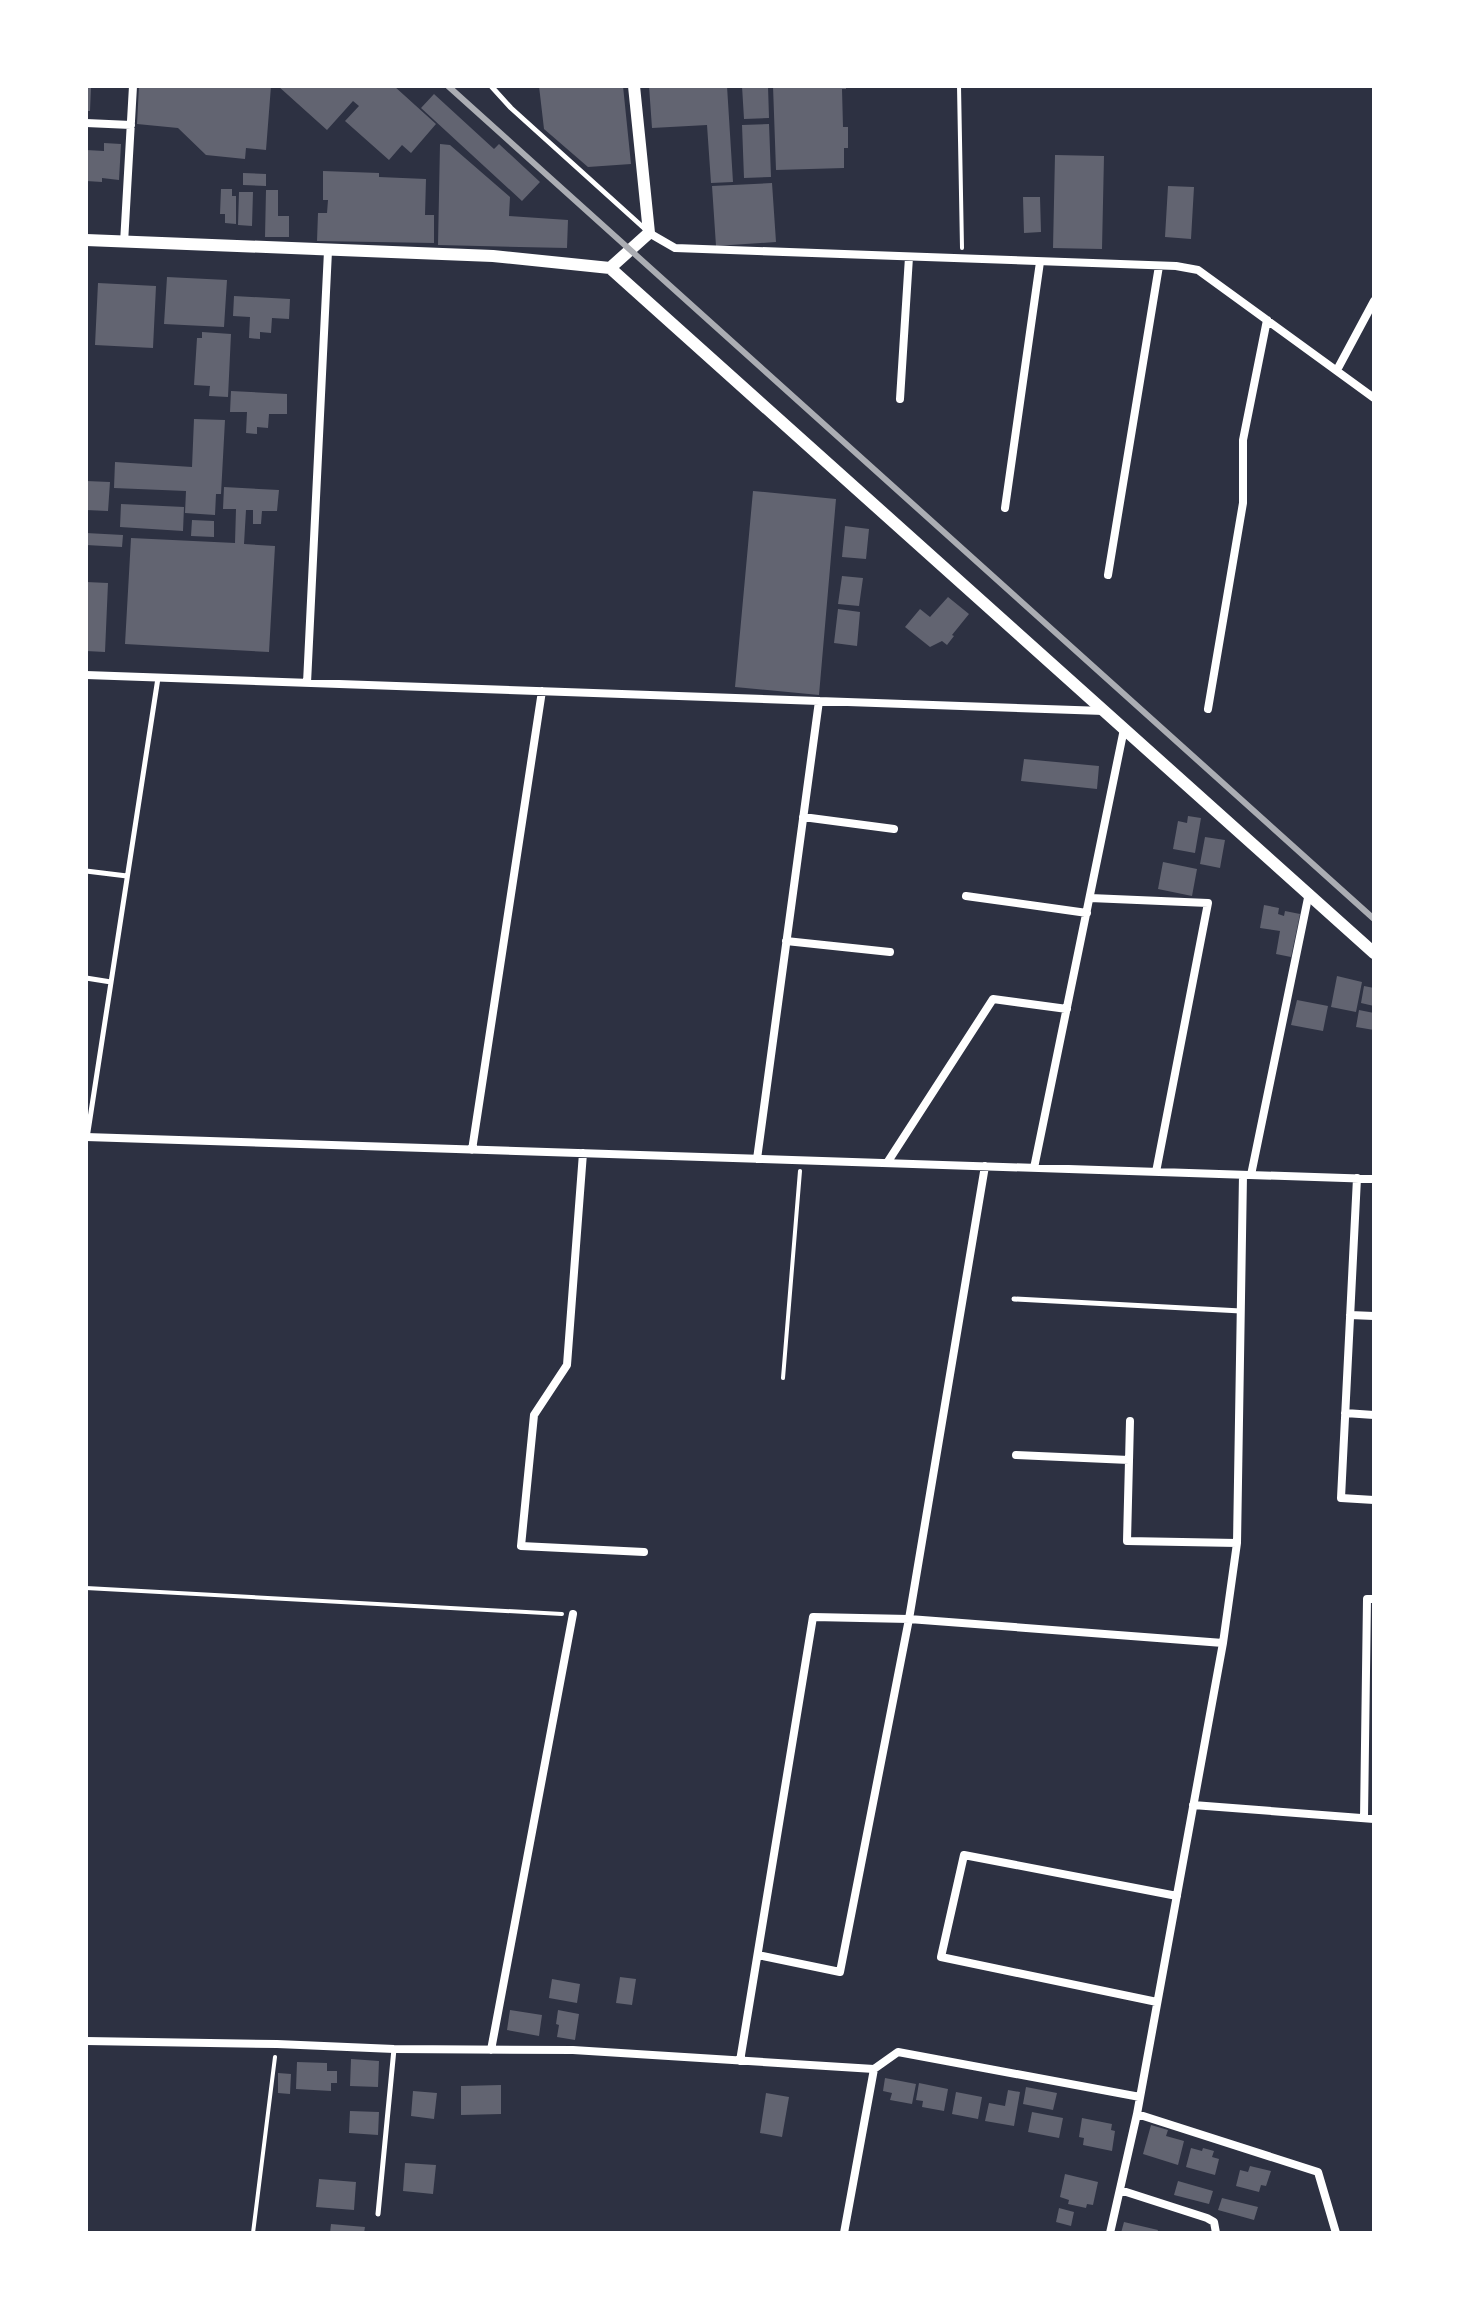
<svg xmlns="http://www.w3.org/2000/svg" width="1460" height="2319" viewBox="0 0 1460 2319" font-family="Helvetica,sans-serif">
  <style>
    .building { fill: #626471 }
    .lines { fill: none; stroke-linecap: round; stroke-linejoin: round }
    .path { stroke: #fff; stroke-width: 4 }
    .service { stroke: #fff; stroke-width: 5 }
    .minor { stroke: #fff; stroke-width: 8 }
    .tertiary { stroke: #fff; stroke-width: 12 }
    .rail { stroke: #abadb3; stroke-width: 6 }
  </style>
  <rect width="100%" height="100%" fill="#2d3142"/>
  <path class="building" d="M139,86H271L266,150L246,148L245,159L206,155L178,128L137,124Z
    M278,86H394L436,124L411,153L402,145L389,160L345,121L359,106L353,101L327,130Z
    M539,86H623L631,164L588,167L544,129Z
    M649,86H727L733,182L711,183L707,125L652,128Z
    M742,86H768L769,118L744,119Z
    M773,86H846V89H842L843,127H848V148H844V168L776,170Z
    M86,87H91L90,111H86Z
    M434,94L494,149L499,144L540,182L522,201L421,108Z
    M769,124L771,177L744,178L742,125Z
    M104,143L121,144L119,180L102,178V182L86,181V150L104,151Z
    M440,144L450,145L510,197L509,216L568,220L567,248L438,245Z
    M1055,155L1104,156L1102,249L1053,248Z
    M323,171L379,173V177L426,179L425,215H434V243L317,241L318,213H327L328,200H323Z
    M243,173L266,174V186L243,185Z
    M772,183L776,242L716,246L712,186Z
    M1168,186L1194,187L1191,239L1165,237Z
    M221,189H232V196H236V224L225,223V214H220Z
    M266,190H278V216H289V237H265Z
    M239,192H253L252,226L238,225Z
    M1023,197H1040L1041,232L1024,233Z
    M167,277L227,280L224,327L164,324Z
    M98,283L156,286L153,348L95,345Z
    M234,296L290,299L289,319L272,318L271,333L260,332V339L249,338L250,317L233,316Z
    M202,332L231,334L228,397L209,396L210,386L194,385L197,338H202Z
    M231,391L287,394V414H269L268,428L257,427V434L246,433L247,412H230Z
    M194,419L225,420L221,494H216L215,515L185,513L186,491L114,488L115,462L192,467Z
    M86,481L110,482L108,511L86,510Z
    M224,487L279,490L277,511H262L261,524H253V510H246L244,544L275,546L269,652L125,644L131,538L235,543L236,509H223Z
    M753,491L836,499L819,695L735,687Z
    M121,504L184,507L183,531L120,527Z
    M192,520L214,521V537L191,536Z
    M845,526L869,529L866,559L842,557Z
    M86,533L123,535L122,547L86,545Z
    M842,576L863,578L859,606L838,604Z
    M86,582L108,583L105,652L86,651Z
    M948,597L969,614L952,635L954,636L947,645L942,641L930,647L905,627L920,609L930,617Z
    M838,609L860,612L857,646L834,643Z
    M1024,759L1099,766L1097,789L1021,781Z
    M1188,816L1201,818L1195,853L1173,849L1178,821L1187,823Z
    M1205,837L1225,840L1220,868L1200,864Z
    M1163,862L1197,869L1192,896L1158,889Z
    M1264,905L1279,908L1278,914L1284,916L1285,911L1300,914L1291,957L1276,954L1280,931L1260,928Z
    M1337,976L1362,982L1356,1012L1331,1007Z
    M1364,986L1374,988V1006L1361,1003Z
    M1297,1000L1328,1006L1323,1031L1291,1025Z
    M1359,1010L1374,1013V1030L1356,1027Z
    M620,1977L636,1979L632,2005L616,2003Z
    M552,1979L580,1984L577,2003L549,1998Z
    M510,2010L542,2015L539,2036L507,2030Z
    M558,2010L579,2014L575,2040L557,2037L559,2025L556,2024Z
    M351,2059L379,2061L378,2087L350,2086Z
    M297,2062L327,2063V2071H337V2083H331V2091L296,2089Z
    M278,2073L291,2074L290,2094L278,2093Z
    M885,2078L916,2084L912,2104L890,2100L892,2093L883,2091Z
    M919,2083L948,2089L944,2111L922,2107L923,2101L916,2100Z
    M501,2085V2114L461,2115V2086Z
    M1026,2087L1057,2093L1053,2110L1023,2104Z
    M1008,2090L1020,2092L1014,2126L985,2121L989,2103L1005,2106Z
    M413,2091L437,2093L434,2119L411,2116Z
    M956,2092L982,2097L978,2119L952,2114Z
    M766,2093L789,2097L782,2137L760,2133Z
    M350,2111L379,2112L378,2135L349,2133Z
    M1032,2112L1063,2118L1059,2138L1028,2132Z
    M1082,2118L1112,2124L1111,2130L1115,2131L1112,2151L1083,2145L1084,2138L1079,2137Z
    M1151,2125L1168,2130L1166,2136L1184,2141L1178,2165L1143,2154Z
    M1191,2148L1202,2151L1203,2148L1214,2151L1212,2157L1219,2159L1215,2175L1186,2167Z
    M405,2163L436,2165L433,2194L403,2191Z
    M1250,2166L1271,2171L1266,2186L1261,2185L1259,2192L1236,2186L1240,2170L1248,2172Z
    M1065,2174L1098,2182L1093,2205L1087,2204L1086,2208L1068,2204L1069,2200L1060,2197Z
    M319,2179L356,2182L354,2210L316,2207Z
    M1178,2181L1213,2191L1209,2204L1174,2195Z
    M1222,2198L1258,2207L1254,2220L1218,2210Z
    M1059,2208L1074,2212L1071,2226L1056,2222Z
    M1124,2222L1158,2230L1157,2233H1121Z
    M331,2224L365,2227L364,2233H330Z"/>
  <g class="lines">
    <path class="path" d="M959,86L962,248
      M783,1378L800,1171
      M86,1588L562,1614
      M253,2233L275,2057"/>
    <path class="service" d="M491,86L511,108L645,229
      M86,871L127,876
      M86,978L111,982
      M87,1138L158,678
      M1014,1299L1241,1311
      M378,2214L394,2049"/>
    <path class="minor" d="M86,123L131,125
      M649,233L675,248L1176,266L1198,270L1374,398
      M124,243L133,86
      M1337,370L1374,301
      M900,399L909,257
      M1005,508L1040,262
      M1108,575L1159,266
      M86,675L1104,711
      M307,683L328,251
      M1208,709L1243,503V440L1267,320
      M803,817L894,829
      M966,896L1087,913
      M1090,898L1208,903L1156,1172
      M786,941L890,952
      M86,1137L1374,1179
      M472,1150L542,691
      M583,1153L567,1365L534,1415L521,1546L644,1552
      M757,1159L819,701
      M887,1163L993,999L1067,1009
      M1034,1168L1124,729
      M1251,1175L1309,893
      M1357,1178L1341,1498L1374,1500
      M1350,1315L1374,1316
      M1345,1413L1374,1415
      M1130,1421L1127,1541L1237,1543
      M1016,1455L1129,1460
      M1193,1805L1374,1819
      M1364,1818L1367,1599H1374
      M758,1955L840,1972L909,1619L985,1166
      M1157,2002L941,1957L964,1855L1177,1896
      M86,2041L277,2044L394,2049L573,2050L874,2069L898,2052L1140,2097
      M491,2050L573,1614
      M740,2061L813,1617L909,1619L1223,1643
      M1137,2114L1318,2172L1336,2233
      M1120,2190L1207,2218L1214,2222L1216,2233
      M844,2233L874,2069
      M1110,2233L1137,2114L1223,1643L1237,1543L1243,1175"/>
    <path class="tertiary" d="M86,240L493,256L610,268L1374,953
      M610,268L649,233L634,86"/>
    <path class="rail" d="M448,86L1374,919"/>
  </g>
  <rect width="1460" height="2319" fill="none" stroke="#ffffff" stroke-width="176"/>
</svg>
